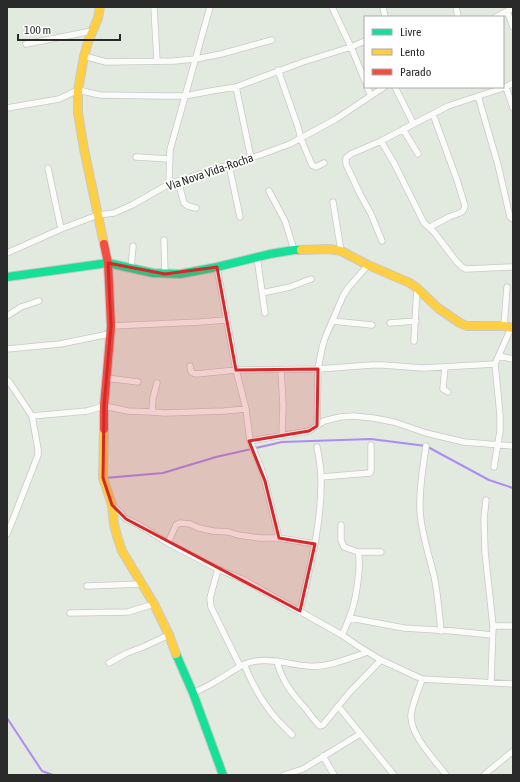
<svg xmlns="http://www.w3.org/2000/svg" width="520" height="782" viewBox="0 0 520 782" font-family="'Asap Condensed',sans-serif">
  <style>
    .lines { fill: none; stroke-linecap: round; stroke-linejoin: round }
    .stream { stroke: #ae8bf2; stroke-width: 2 }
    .street-casing { stroke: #c9c9c8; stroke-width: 7 }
    .fast-casing { stroke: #c9c9c8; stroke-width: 10 }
    .slow-casing { stroke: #c9c9c8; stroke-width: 10 }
    .jam-casing { stroke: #c9c9c8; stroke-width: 10 }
    .street { stroke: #fbfcfa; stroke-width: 5.5 }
    .fast { stroke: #16e098; stroke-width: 8 }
    .slow { stroke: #ffcf43; stroke-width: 8 }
    .jam { stroke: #f24e42; stroke-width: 8 }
    .marked { fill: #d62828; fill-opacity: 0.2; stroke: #d62828; stroke-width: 3; stroke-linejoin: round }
    .labels { text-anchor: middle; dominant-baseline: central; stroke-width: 3.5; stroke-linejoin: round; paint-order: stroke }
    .street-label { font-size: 12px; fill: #2a2a2a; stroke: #fff }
  </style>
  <rect width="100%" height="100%" fill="#e2e9de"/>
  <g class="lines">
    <path class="stream" d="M105,478L163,473L216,457L282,442L371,439L426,446L489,480L513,488
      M7,718L9,721L42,771L53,775"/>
    <defs>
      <path id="street" d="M154,7L157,61
        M332,7L351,47L365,81
        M383,7L385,17
        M456,7L458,17
        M507,11L513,27
        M496,17L513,8
        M26,44L92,31
        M84,56L106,62L174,61L196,59L221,54L272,40
        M278,70L298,127L301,139L312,165L316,167L324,163
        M236,87L251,158
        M367,87L371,96
        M395,87L413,123
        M506,87L513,108
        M478,96L498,165L510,217L513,219
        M7,108L59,99L78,90L100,95L163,96H185L211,91L236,87L303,62L351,47L365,41
        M403,129L418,154
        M381,141L394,163L424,223L434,232L456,261L462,267L466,269L511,267
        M136,157L169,159
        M229,165L240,217
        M48,168L61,229
        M178,181L184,203L188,206L196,208
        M169,184L170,150L210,7
        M269,191L285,221L294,250
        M333,202L341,251
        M430,227L449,217L462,212L464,209L465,206L457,180L433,114
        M164,240L165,274
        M382,241L371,214L360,194L346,164V158L351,154L381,141L448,106L506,87L513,83
        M7,253L61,229L98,215L114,213L132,205L169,184L178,181L260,155L290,144L336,119L384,87
        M257,257L265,313
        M217,267L236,370L246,409L250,441L261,468L265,481L279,538
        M131,268L133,246
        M262,293L290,287L311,279
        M7,316L21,307L39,301
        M332,321L372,325
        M390,323L416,321
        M111,326L200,322L226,320
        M504,326L507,287
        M414,341L417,288
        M7,349L60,344L109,334
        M499,356L513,359
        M190,366L191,371L193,373L196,374L236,370L318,369L322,348L325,338L343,296L348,288L368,265
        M445,367L443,389L448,392
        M281,370L283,405L282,436
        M106,378L138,382
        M7,380L10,383L32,416L87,411L104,406L128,411L152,412L165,413L224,411L246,409
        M152,412L153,398L157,383
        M317,426L318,369L372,365H383L423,368L495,364
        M250,441L309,431L324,421L340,417L353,416L373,418L394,422L426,433L464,442L513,446
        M426,446C423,467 419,488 420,510C421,533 429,554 434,576C438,594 439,612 441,631
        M494,467L500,431V415L495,364L511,328
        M321,477L370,473L371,471V445
        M486,500L484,519L485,552L493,626L491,682
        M113,505L126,519L139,525L168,543L218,569L244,580L342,635L358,646L381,660L422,679L513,684
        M341,525V540L344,547L358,552C360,558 359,564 359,570C357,595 353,612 342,635
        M7,534L12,522L38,455V449L32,416
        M168,543L176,525L180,523L190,524L199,528L213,531L229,532L238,535L260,538H279L315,544
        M358,552H381
        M218,569L210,598L211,607L240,666
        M87,586L142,584
        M300,611C310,567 322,523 321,478C321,467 319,457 317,447
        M70,613L128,612L154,604
        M350,618L404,628L453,631L492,635
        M493,626H513
        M277,661C281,680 293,695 306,709C310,715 315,721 320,726L323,725L349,693L381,660
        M109,663L127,653L143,647L169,635
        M244,664C251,681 259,697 270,711C276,720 285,727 292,735
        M422,679C419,690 412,704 411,715C410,735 435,760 446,775
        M193,693C202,689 210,685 218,680C231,673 241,663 256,661C275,658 290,665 308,666C327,668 350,658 368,652
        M338,706L394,775
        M323,756L334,775
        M284,775L303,769L360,734
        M484,775L513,751"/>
      <path id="fast" d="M7,277L108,263L153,273L180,274L217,267L270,254L294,250H301
        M176,654L193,693L223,775"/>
      <path id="slow" d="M100,7L98,18L88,42L84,56L78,90V113L84,149L104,244
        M301,250L329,249L341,251L368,265L410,283L417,288L438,308L460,323L467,326H504L513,328
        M104,429L103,478L112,505L114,524L117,536L122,551L154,604L169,635L176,654"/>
      <path id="jam" d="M104,429V406L111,326L108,263L104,244"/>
    </defs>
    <use href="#street" class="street-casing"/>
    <use href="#fast" class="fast-casing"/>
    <use href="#slow" class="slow-casing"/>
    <use href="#jam" class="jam-casing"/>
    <use href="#street" class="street"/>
    <use href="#fast" class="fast"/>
    <use href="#slow" class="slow"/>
    <use href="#jam" class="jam"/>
  </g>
  <path class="marked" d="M108,263L165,274L217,267L236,370L318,369L317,426L309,431L249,441L265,481L279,538L315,544L300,611L126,519L112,505L103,478L104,406L111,326Z"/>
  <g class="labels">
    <g class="street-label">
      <text transform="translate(210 172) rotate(-19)">Via Nova Vida-Rocha</text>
    </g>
  </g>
  <rect width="520" height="782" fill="none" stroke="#2a2a2a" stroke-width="16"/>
  <rect x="364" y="16" width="140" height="72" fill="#ffffff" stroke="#aaaaaa"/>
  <rect x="372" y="29" width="20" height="6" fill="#16e098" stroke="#aaaaaa"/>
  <text x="400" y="36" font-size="12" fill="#2a2a2a">Livre</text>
  <rect x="372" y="49" width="20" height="6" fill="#ffcf43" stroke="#aaaaaa"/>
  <text x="400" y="56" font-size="12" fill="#2a2a2a">Lento</text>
  <rect x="372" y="69" width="20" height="6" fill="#f24e42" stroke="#aaaaaa"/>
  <text x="400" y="76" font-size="12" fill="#2a2a2a">Parado</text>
  <path d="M18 34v6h102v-6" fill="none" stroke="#2a2a2a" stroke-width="2"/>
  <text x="24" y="34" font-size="12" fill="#2a2a2a" stroke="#ffffff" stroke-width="3" paint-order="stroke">100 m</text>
</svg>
